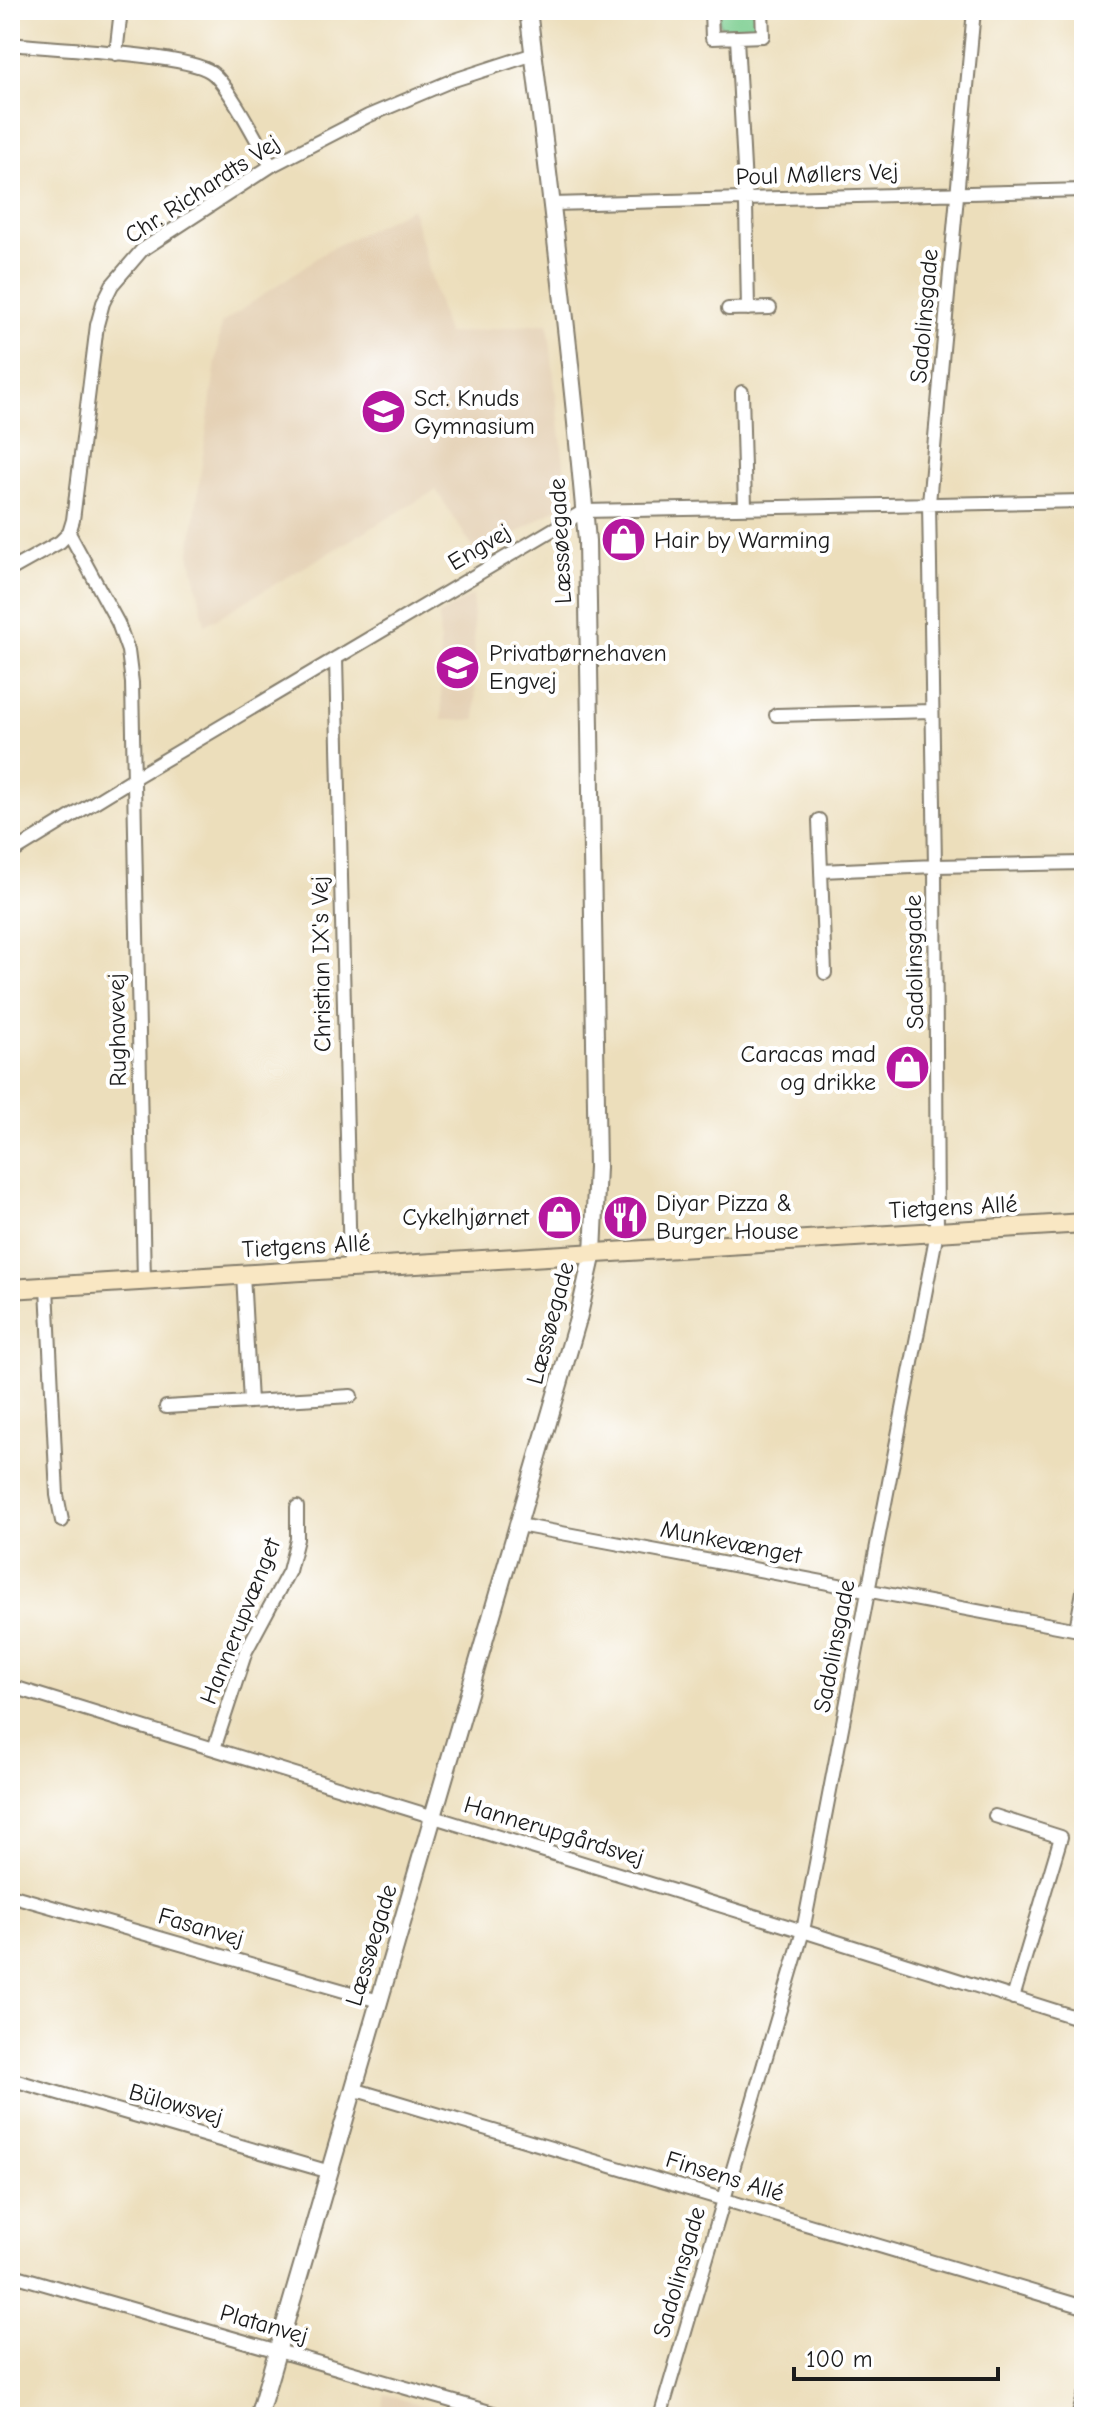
<svg xmlns="http://www.w3.org/2000/svg" width="1094" height="2427" viewBox="0 0 1094 2427" font-family="'Comic Neue',sans-serif">
  <style>
    .built { fill: #e4d0b4 }
    .green { fill: #7acd8f; stroke: #4b7456; stroke-width: 2 }
    .lines { fill: none; stroke-linecap: round; stroke-linejoin: round }
    .minor-casing { stroke: #847d6c; stroke-width: 16 }
    .tertiary-casing { stroke: #847d6c; stroke-width: 20 }
    .secondary-casing { stroke: #847d6c; stroke-width: 22 }
    .minor { stroke: #fff; stroke-width: 12 }
    .tertiary { stroke: #fff; stroke-width: 16 }
    .secondary { stroke: #f9e7c3; stroke-width: 18 }
    .labels { text-anchor: middle; dominant-baseline: central; stroke-width: 8; stroke-linejoin: round; paint-order: stroke }
    .street-label { font-size: 24px; fill: #1c1c1c; stroke: #fff }
    .poi-label { font-size: 24px; fill: #1c1c1c; stroke: #fff; text-anchor: start }
  </style>
  <rect width="100%" height="100%" fill="#fff"/>
  <filter id="ink" filterUnits="userSpaceOnUse"><feTurbulence type="fractalNoise" baseFrequency=".0125" numOctaves="2"/><feDisplacementMap in="SourceGraphic" scale="16" xChannelSelector="R" yChannelSelector="G"/><feConvolveMatrix kernelMatrix="1 2 1 2 8 2 1 2 1" color-interpolation-filters="sRGB"/></filter>
  <filter id="wash" filterUnits="userSpaceOnUse"><feTurbulence type="fractalNoise" baseFrequency=".006" numOctaves="4" result="noise"/><feDisplacementMap in="SourceGraphic" scale="32" xChannelSelector="R" yChannelSelector="G"/><feGaussianBlur stdDeviation="1.8" result="paint"/><feColorMatrix in="noise" values="0 0 0 0 0 0 0 0 0 0 0 0 0 0 0 0 0 1.4 0 .05"/><feComposite in="paint" operator="in"/></filter>
  <g filter="url(#wash)">
    <rect width="100%" height="100%" fill="#ecdebb"/>
    <path class="built" d="M412,208L447,334L548,323L568,501L479,557L436,490L205,625L190,553L221,324L328,250Z
      M473,595L476,720H442L439,615Z
      M385,2394L459,2417H380Z"/>
    <path class="green" d="M718,10H756V24L750,30H723L719,24Z"/>
  </g>
  <g filter="url(#ink)">
    <g class="lines">
      <defs>
        <path id="minor" d="M711,10L712,38L763,36L762,10
          M737,38L746,205L748,309
          M10,44C48,48 187,54 211,72C229,85 259,145 271,166
          M116,54L121,10
          M552,204L1084,190
          M728,309L770,308
          M742,392L745,508
          M69,533L118,623L128,651L132,683L144,1281
          M10,570L60,542L69,533L73,520L97,325L103,303L112,285L142,250L271,166L368,116L451,81L534,54
          M336,658L350,1268
          M776,715L932,711
          M819,820L825,973
          M10,854L134,778L584,511L1084,501
          M821,871L935,866L1084,863
          M243,1274L250,1402
          M47,1287L57,1495L62,1521
          M166,1407L351,1396
          M519,1525L1084,1631
          M1076,1629L1084,1586
          M10,1686L803,1931L1084,2020
          M214,1749L246,1651L289,1571L297,1539V1507
          M995,1816L1061,1837L1013,1998
          M10,1895L379,2001
          M10,2079L330,2172
          M353,2089L1084,2307
          M10,2274L507,2417
          M660,2417L803,1931L937,1232L935,866L929,503L974,10
          M1078,2417L1084,2397"/>
        <path id="tertiary" d="M258,2417L578,1319L593,1253L597,1167L587,541C572,364 550,187 528,10"/>
        <path id="secondary" d="M10,1289L1084,1223"/>
      </defs>
      <use href="#minor" class="minor-casing"/>
      <use href="#tertiary" class="tertiary-casing"/>
      <use href="#secondary" class="secondary-casing"/>
      <use href="#minor" class="minor"/>
      <use href="#tertiary" class="tertiary"/>
      <use href="#secondary" class="secondary"/>
    </g>
  </g>
  <defs>
    <symbol id="university-disc" viewBox="-11 -11 22 22"><circle r="9.5" fill="#b5179e" stroke="#fff"/><path d="M0-5L7-2L0 1L-7-2ZM-4 1L0 2.5L4 1V4Q0 6-4 4Z" fill="#fff"/></symbol>
    <symbol id="shop-disc" viewBox="-11 -11 22 22"><circle r="9.5" fill="#b5179e" stroke="#fff"/><path d="M-5-2.5h2.3a2.7 3.5 0 0 1 5.4 0H5L5.5 6h-11ZM-1.5-2.5h3a1.5 2.3 0 0 0-3 0Z" fill="#fff"/></symbol>
    <symbol id="school-disc" viewBox="-11 -11 22 22"><circle r="9.5" fill="#b5179e" stroke="#fff"/><path d="M0-5L7-2L0 1L-7-2ZM-4 1L0 2.5L4 1V4Q0 6-4 4Z" fill="#fff"/></symbol>
    <symbol id="restaurant-disc" viewBox="-11 -11 22 22"><circle r="9.5" fill="#b5179e" stroke="#fff"/><path d="M-5-6h1v4h1v-4h1v4h1v-4h1v5L-1.5 .5V6h-2V.5L-5-1ZM5-6V6H3V1.5H1.5Q1.5-4 5-6Z" fill="#fff"/></symbol>
  </defs>
  <g fill-rule="evenodd">
    <use href="#university-disc" x="358" y="386" width="51" height="51"/>
    <use href="#shop-disc" x="598" y="514" width="51" height="51"/>
    <use href="#school-disc" x="432" y="642" width="51" height="51"/>
    <use href="#shop-disc" x="882" y="1042" width="51" height="51"/>
    <use href="#shop-disc" x="534" y="1192" width="51" height="51"/>
    <use href="#restaurant-disc" x="600" y="1192" width="51" height="51"/>
  </g>
  <g class="labels">
    <g class="street-label">
      <text transform="translate(817 174) rotate(-2)">Poul Møllers Vej</text>
      <text transform="translate(202 189) rotate(-33)">Chr. Richardts Vej</text>
      <text transform="translate(924 316) rotate(-85)">Sadolinsgade</text>
      <text transform="translate(560 541) rotate(-93)">Læssøegade</text>
      <text transform="translate(479 547) rotate(-31)">Engvej</text>
      <text transform="translate(914 962) rotate(-91)">Sadolinsgade</text>
      <text transform="translate(321 964) rotate(-91)">Christian IX's Vej</text>
      <text transform="translate(117 1030) rotate(-91)">Rughavevej</text>
      <text transform="translate(953 1207) rotate(-3)">Tietgens Allé</text>
      <text transform="translate(306 1246) rotate(-3)">Tietgens Allé</text>
      <text transform="translate(550 1323) rotate(-75)">Læssøegade</text>
      <text transform="translate(731 1542) rotate(11)">Munkevænget</text>
      <text transform="translate(240 1621) rotate(-68)">Hannerupvænget</text>
      <text transform="translate(834 1646) rotate(-79)">Sadolinsgade</text>
      <text transform="translate(554 1831) rotate(17)">Hannerupgårdsvej</text>
      <text transform="translate(201 1927) rotate(16)">Fasanvej</text>
      <text transform="translate(371 1945) rotate(-73)">Læssøegade</text>
      <text transform="translate(176 2104) rotate(16)">Bülowsvej</text>
      <text transform="translate(725 2176) rotate(17)">Finsens Allé</text>
      <text transform="translate(679 2272) rotate(-74)">Sadolinsgade</text>
      <text transform="translate(264 2324) rotate(16)">Platanvej</text>
    </g>
    <g class="poi-label">
      <text x="414" y="398">Sct. Knuds<tspan x="414" dy="28">Gymnasium</tspan></text>
      <text x="654" y="540">Hair by Warming</text>
      <text x="489" y="653">Privatbørnehaven<tspan x="489" dy="28">Engvej</tspan></text>
      <text x="876" y="1054" text-anchor="end">Caracas mad<tspan x="876" dy="28">og drikke</tspan></text>
      <text x="656" y="1203">Diyar Pizza &amp;<tspan x="656" dy="28">Burger House</tspan></text>
      <text x="529" y="1217" text-anchor="end">Cykelhjørnet</text>
    </g>
  </g>
  <rect width="1094" height="2427" fill="none" stroke="#fff" stroke-width="40"/>
  <path d="M794 2367v12h204v-12" fill="none" stroke="#1c1c1c" stroke-width="4"/>
  <text x="806" y="2367" font-size="24" fill="#1c1c1c" stroke="#ffffff" stroke-width="6" paint-order="stroke">100 m</text>
</svg>
